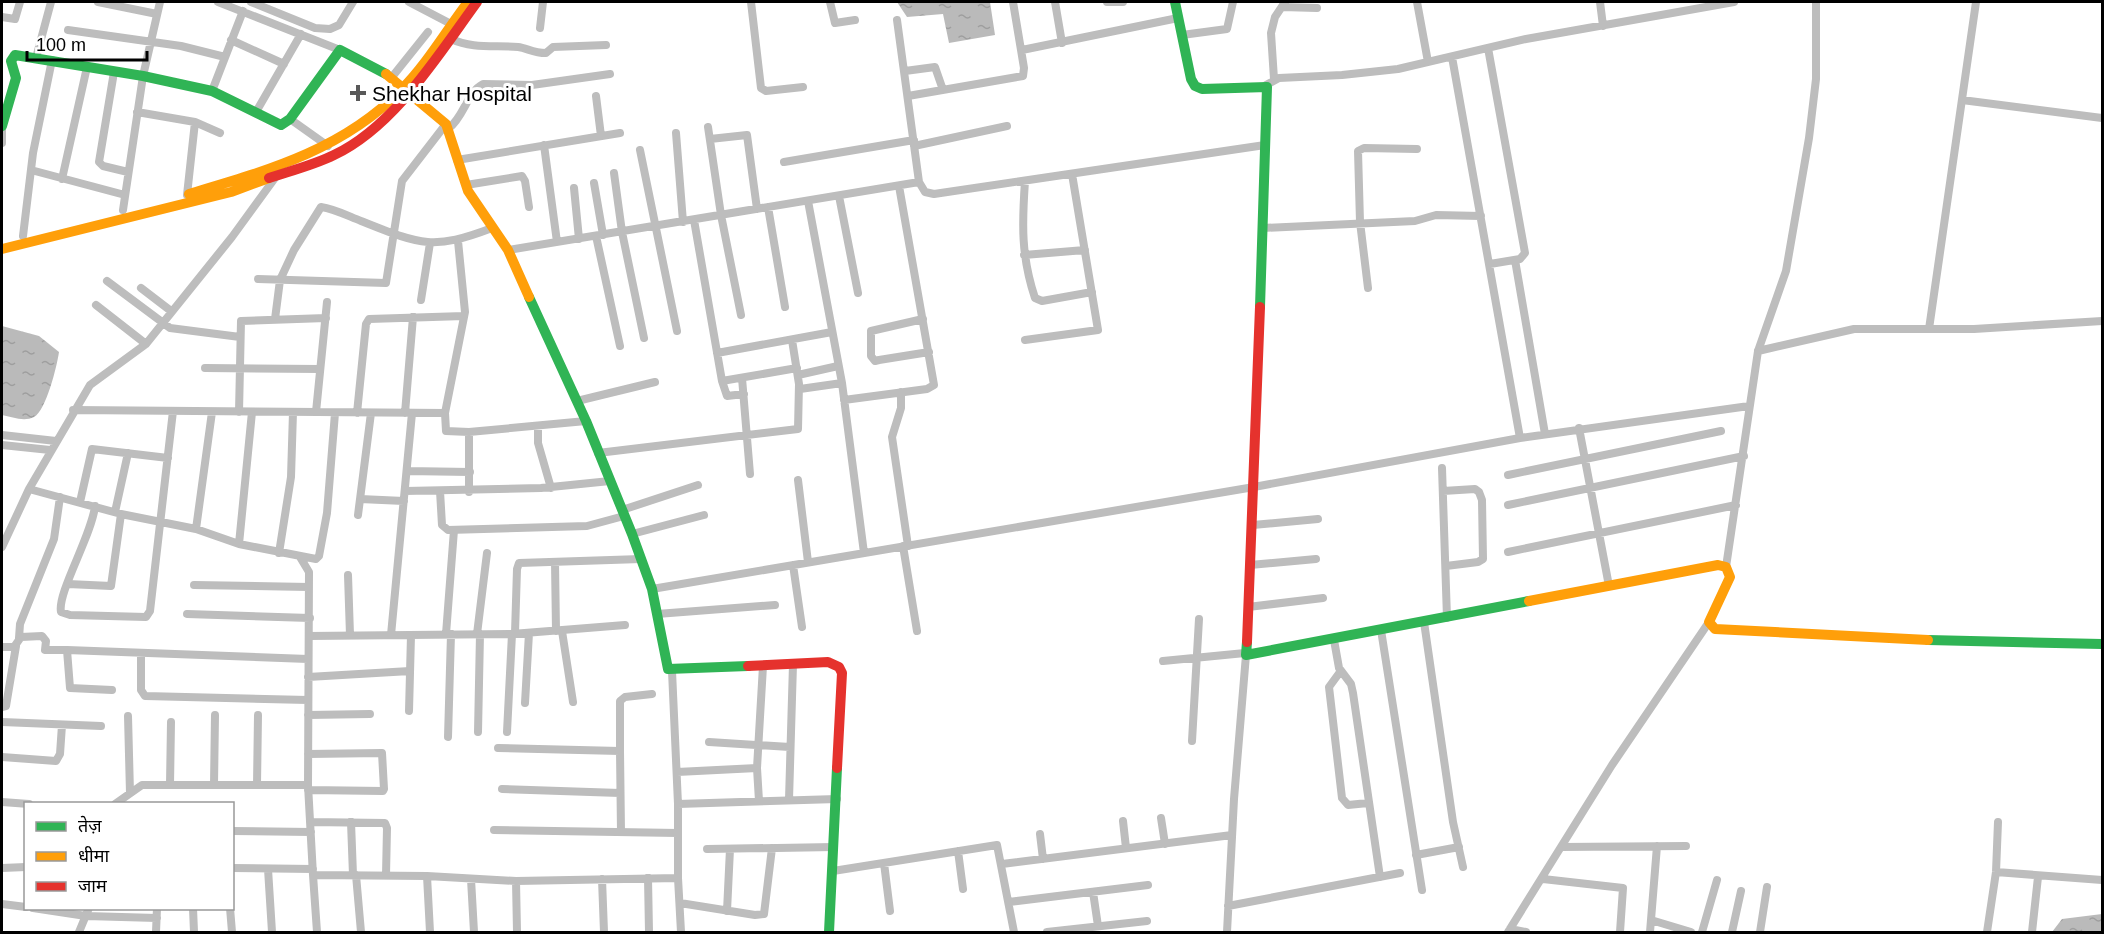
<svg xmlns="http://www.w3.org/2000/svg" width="2104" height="934" viewBox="0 0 2104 934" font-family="Arial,'Noto Sans Devanagari',sans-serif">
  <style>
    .water { fill: url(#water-ripples) }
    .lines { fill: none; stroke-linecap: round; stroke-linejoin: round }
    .street { stroke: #bdbdbd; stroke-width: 8 }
    .fast { stroke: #30b455; stroke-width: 10 }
    .slow { stroke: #ff9f0a; stroke-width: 10 }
    .jam { stroke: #e5322d; stroke-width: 10 }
    .poi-dot { fill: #595959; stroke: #fff; stroke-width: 2 }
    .labels { text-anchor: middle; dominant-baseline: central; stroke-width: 6; stroke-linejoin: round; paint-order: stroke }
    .poi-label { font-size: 21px; fill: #000; stroke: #fff; text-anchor: start }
  </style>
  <defs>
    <pattern id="water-ripples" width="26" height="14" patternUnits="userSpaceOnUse" patternTransform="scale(1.5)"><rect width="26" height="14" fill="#bababa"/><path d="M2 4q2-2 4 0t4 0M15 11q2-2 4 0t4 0" fill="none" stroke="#9e9e9e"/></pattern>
  </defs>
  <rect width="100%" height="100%" fill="#fff"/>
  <path class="water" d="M897,2H990L995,35L949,43L943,14L907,17Z
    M2,326L39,336L59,352C57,366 46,411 34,417C24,422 12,417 2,415Z
    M2102,914V932H2052L2062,919Z"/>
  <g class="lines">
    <path class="street" d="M98,2L157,14
      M218,2L340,50
      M251,2L315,28L330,29L339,25L353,2
      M409,2L453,25
      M751,2L761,88L766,91L803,87
      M830,2L835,23L855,20
      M1055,2L1062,43
      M1107,2H1123
      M1417,2L1428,62
      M1600,2L1603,26
      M1282,7L1317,8
      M2,17L15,19L20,2
      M540,28L543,2
      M68,30L181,46L225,57
      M1182,35L1227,29L1233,2
      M451,39C473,49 494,45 518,47C527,48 533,53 546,53L553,47L606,45
      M231,40L284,64
      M1488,48L1525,253L1520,259L1490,264
      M1022,50L1178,18
      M1452,57L1520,438
      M36,58L51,2
      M905,71L935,67L943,90
      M114,72L99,162L103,166L128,172
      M392,77L428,32
      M1274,79L1271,33L1275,17L1285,2
      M1266,85L1279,78L1342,75L1398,69L1526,39L1734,2
      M212,91L243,11
      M596,96L601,136
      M908,96L1023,76L1024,68L1013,2
      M1962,100L2102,118
      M137,112L195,122
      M256,112L301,34
      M290,119L328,146
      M708,127L721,215L741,315
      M449,128C464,117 467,92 483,84L532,85L610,74
      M676,133L683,222
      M710,139L747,135L757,209
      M2,143V126
      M544,145L557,242
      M914,146L1007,126
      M640,150L677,331
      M457,160L620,133
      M784,162L914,140
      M31,170L125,195
      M614,173L622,232L644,338
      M62,179L87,67
      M1025,181C1022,224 1021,256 1035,298L1042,301L1092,292
      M919,182L925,192L934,194L1265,145
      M594,183L603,235
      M466,185L522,176L525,181L529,207
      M574,188L579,239
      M187,195L195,122L220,133
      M839,196L858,293
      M808,201L842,383L864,553
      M768,207L785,307
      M123,210L143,76L160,2
      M694,220L722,381L797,368
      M1262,228L1415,221L1436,215L1481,216
      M23,236L33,153L52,60
      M596,236L620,346
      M508,250L919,182L897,20
      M1024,255L1085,250
      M1515,260L1545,434
      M258,279L386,283L402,181L446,124
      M107,281L170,328L240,337
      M141,288L171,311
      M1368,288L1360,222L1358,151L1364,148L1417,149
      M421,300L430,243
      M96,305L146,344
      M275,319L280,280L294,250L321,207C335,209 348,216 361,221C419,244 432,251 492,228
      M923,319L871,331V356L875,361L879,360L929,352
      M1929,329L1976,2
      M1025,340L1098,330L1072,174
      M1758,351L1854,329H1974L2102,321
      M717,353L832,332
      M205,368L320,369
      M798,375L838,366
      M742,378L750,474
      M722,381L727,396L744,394
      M800,389L842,383
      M901,392V408L892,437L908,546
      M844,400L927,389L934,385L899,186
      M577,401L655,382
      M73,410L445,413L446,431L469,432L586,421
      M239,412L241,321L326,318
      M316,412L327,302
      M357,413L366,324L369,319L464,316
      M405,413L413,317
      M445,413L465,312L458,241
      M538,427V443L551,488
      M1579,428L1609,586
      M469,432V492
      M2,435L56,441
      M2,445L50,450
      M598,453L798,429L799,384L792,340
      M1442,468L1447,618
      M407,471L470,472
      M1508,475L1721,431
      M798,480L808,562
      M29,489L121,514L196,529L239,544L316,559L319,556L327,513L335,413
      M405,491L541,488L610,481
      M440,491L442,525L448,530L587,526L624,516
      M1443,491L1475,489L1479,492L1482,500L1483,559L1478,562L1446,566
      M360,499L404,501
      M80,502L92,449L168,458
      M1508,505L1744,456
      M95,506C92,535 57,593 61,612L70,615L146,617L150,611L173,411
      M622,510L698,485
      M115,512L128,453
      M358,515L371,413
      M1253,525L1318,519
      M196,529L212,412
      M632,534L704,515
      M239,544L252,412
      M903,546L917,631
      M2,547L29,489L90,385L146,344L232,237L275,178
      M1508,552L1736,505
      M279,553L291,477L293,412
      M300,557L309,572L308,785L313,875L427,876L516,881L678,878V804L672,671
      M555,562L556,631
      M793,565L802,627
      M1250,565L1316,559
      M1726,567L1758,351L1786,271L1809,138L1816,79V2
      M348,575L350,635
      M68,584L111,586L121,514
      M194,585L309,587
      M652,589L1254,487L1520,438L1749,406
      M1248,607L1323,598
      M187,614L310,618
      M657,614L775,605
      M1424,622L1453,822L1463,867
      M1381,630L1422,890
      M562,631L573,702
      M515,633L517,569L519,563L641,559
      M446,634L454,530
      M477,634L487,553
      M391,635L412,413
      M309,636L512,634L625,625
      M19,638L20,624L54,539L60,497
      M1334,640L1339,668L1351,684L1353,693L1380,877
      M2,647H14L21,637L42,636L46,641L45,650H67
      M141,653V690L145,696L308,700
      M1163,661L1245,653
      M1340,672L1329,687L1342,798L1348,805L1368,803
      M308,677L410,671
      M112,690L70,688L67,650L308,659
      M525,703L529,633
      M2,707L6,706L16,646
      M409,711L411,635
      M308,715L370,714
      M128,716L130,793
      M2,722L101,726
      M478,732L480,634
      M507,732L512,634
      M448,737L451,634
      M1192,741L1199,619
      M709,742L790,747
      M498,748L620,751L621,832
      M620,751V701L625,697L652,694
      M308,754L382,753L384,789L383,791L308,790
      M2,757L56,761L60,754L62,725
      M757,768L759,801
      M677,772L757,768L763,666
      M170,785L171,722
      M214,785L215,715
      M257,785L258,715
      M502,789L620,793
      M789,800L793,664
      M2,802L29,804
      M115,804L142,785H308
      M678,804L837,799
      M1161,818L1165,844
      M1123,821L1126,848
      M310,822L385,823L387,828L386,875
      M351,822L353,875
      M494,830L678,833
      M232,831L311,832
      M1040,834L1043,859
      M1562,847L1686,846
      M707,849L834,847
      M958,851L963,889
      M1416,855L1459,847
      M884,863L890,911
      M1002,864L1232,835
      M2,868L26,867
      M232,868L313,869
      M268,869L272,932
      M833,871L997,845L1014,932
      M1996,872L2102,880
      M313,875L317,932
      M356,875L361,932
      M427,876L430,932
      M648,878L649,932
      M678,878L681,932
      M471,879L474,932
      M602,879L604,932
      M1543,879L1623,888L1620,932
      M516,881L517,932
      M1093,892L1098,926
      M1009,902L1148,885
      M680,903L755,915L764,914L772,848
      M2,904L26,907
      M1228,906L1400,873
      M33,908L86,916L157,918
      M193,908L194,932
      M230,908L232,932
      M727,911L730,849
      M1651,920L1691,932
      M1510,929L1526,932
      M79,932L89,908
      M156,932L157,908
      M1047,932L1147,921
      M1227,932L1234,799L1246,655
      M1508,932L1612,765L1709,622
      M1650,932L1657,846
      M1702,932L1717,880
      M1732,932L1741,891
      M1760,932L1767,887
      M1987,932L1996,872L1998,822
      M2032,932L2038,877"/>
    <path class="fast" d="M1175,2L1191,79L1195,86L1202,89L1267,87L1260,307
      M2,126L16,78L11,61L15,55L143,76L212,91L281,125L290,119L340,50L386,74
      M529,297L586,421L632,534L652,589L668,669L748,666
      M1928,640L2102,644
      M1247,642L1246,655L1529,601
      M829,932L837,768"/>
    <path class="slow" d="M386,74L446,124L468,191L508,250L529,297
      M189,194C266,171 343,150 401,90C427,64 446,31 468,2
      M2,249L231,192L269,178
      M1529,601L1718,565L1726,567L1730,577L1709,622L1715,629L1928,640"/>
    <path class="jam" d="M269,178C290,171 314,165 334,155C395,126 438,55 477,2
      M1247,642L1260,307
      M748,666L828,662L839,667L842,673L837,768"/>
  </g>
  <path class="poi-dot" d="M355 84h6v6h6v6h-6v6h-6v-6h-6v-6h6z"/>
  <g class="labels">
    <g class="poi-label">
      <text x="372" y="93">Shekhar Hospital</text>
    </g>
  </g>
  <rect width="2104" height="934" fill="none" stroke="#000000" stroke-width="6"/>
  <rect x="24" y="802" width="210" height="108" fill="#ffffff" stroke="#999999" stroke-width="1.5"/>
  <rect x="36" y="822" width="30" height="9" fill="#30b455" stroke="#999999" stroke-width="1.5"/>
  <text x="78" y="832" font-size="18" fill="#000000">तेज़</text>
  <rect x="36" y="852" width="30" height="9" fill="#ff9f0a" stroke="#999999" stroke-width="1.5"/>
  <text x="78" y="862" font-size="18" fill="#000000">धीमा</text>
  <rect x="36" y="882" width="30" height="9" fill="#e5322d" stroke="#999999" stroke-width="1.5"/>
  <text x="78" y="892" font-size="18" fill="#000000">जाम</text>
  <path d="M27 51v9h120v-9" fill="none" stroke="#000000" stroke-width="3"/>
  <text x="36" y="51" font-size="18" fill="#000000" stroke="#ffffff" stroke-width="4.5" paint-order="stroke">100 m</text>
</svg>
